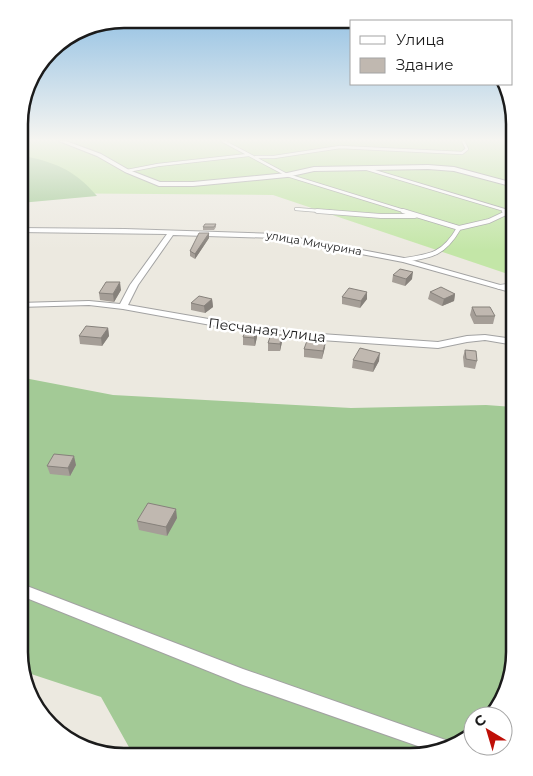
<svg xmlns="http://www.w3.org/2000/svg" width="533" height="776" viewBox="0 0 533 776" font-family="Montserrat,sans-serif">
<rect width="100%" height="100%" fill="#ece9e0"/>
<path fill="#c3e6a7" d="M25 141H514V276L273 195 20 193V155Z"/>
<path fill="#a3ca96" d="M20 155C54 162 74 169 97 196L20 203Z
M19 377 113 395 351 408 486 405 514 407V660L497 711 491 716H473V730L450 749 410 757 127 756 130 749 101 697 22 671 19 653Z"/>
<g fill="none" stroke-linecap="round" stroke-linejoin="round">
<defs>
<path id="lane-far1" d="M223 141 287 175 407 212
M256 157H274L340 147 462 153 467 149 463 141
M364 168 511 212
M127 171 158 165 248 155
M296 209 333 212"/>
<path id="lane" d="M317 211 381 216H415
M403 211 459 228C444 254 432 256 404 260
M507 211 514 213
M459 228 489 221 506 213 504 211
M499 287 514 285"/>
<path id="street" d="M59 141H66L101 154 129 170 160 182H193L287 173 314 167 428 165 454 167 514 183V187L454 171 428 169 314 171 287 177 193 186H159L125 172 97 156Z
M19 228 125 229 277 234 404 258 514 289V293L403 262 277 238 173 235 138 285 128 305 277 331 438 342 467 336 485 335 514 339V345L485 340 467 342 438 348 277 337 123 309 89 305 19 307V303L89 301 120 304 130 285 167 234 19 232Z
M19 583 243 669 457 744 450 749 435 752 243 685 19 595Z"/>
</defs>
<use href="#lane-far1" stroke="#a2a2a2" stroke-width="4"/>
<use href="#lane" stroke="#a2a2a2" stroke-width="5.5"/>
<use href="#street" stroke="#a2a2a2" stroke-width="2"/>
<use href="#lane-far1" stroke="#fff" stroke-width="2.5"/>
<use href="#lane" stroke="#fff" stroke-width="4"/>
<use href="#street" fill="#fff" fill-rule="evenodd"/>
</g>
<path fill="#a59e97" d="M216 224V227L214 230H203V227Z
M209 233V238L195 259 190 256V251Z
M393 275 412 279 405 286 392 282Z
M121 290 114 302 100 300 99 293Z
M430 292 455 294 454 301 442 306 428 299Z
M342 297 367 299 360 308 342 304Z
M212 299 213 307 205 313 191 310V303Z
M472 307 495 316 493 324H474L470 315Z
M108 328 109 336 102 346 80 344 79 336Z
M257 329V337L255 346 243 345V337Z
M282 335V342L280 351H268V343Z
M325 347 322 359 304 357V349Z
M465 350 477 361 475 369 464 367 463 357Z
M353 360 379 361 373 372 352 368Z
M76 465 70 476 50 474 47 466Z
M177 518 167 536 139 530 137 521Z"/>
<path fill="#86817b" d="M209 233V238L195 259V254Z
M413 272 412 279 405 286 406 279Z
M120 282 121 290 114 302 113 294Z
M367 292V299L360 308 361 301Z
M455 294 454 301 442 306 444 299Z
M212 299 213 307 205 313 204 306Z
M108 328 109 336 102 346 101 338Z
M257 329V337L255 346 254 338Z
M282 335V342L280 351V344Z
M326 340 325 347 322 359 323 351Z
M380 353 379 361 373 372 374 364Z
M74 456 76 465 70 476 68 468Z
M176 509 177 518 167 536 166 527Z"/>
<path fill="#c0b8b0" stroke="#86817b" d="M205 224H216L214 227H203Z
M199 233H209L195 254 190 251Z
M400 269 413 272 406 279 393 275Z
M106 282H120L113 294 99 293Z
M441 287 455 294 444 299 430 292Z
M349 288 367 292 361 301 342 297Z
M199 296 212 299 204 306 191 303Z
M472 307H490L495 316H476Z
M86 326 108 328 101 338 79 336Z
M246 328 257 329 254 338 243 337Z
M271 334 282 335 280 344 268 343Z
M308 338 326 340 323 351 304 349Z
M360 348 380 353 374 364 353 360Z
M465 350 476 351 477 361 466 359Z
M54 454 74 456 68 468 47 466Z
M148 503 176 509 166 527 137 521Z"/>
<linearGradient id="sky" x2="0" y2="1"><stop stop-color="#8cbde2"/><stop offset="0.56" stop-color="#f6f5f1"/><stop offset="1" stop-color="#f6f5f1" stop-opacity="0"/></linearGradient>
<rect width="533" height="250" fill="url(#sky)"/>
<g text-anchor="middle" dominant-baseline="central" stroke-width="5" stroke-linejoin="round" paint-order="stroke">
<g font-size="11" fill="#1b1b1b" stroke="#fff">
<text transform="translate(314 243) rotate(10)">улица Мичурина</text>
</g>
<g font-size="14" fill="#1b1b1b" stroke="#fff">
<text transform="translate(267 330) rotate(7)">Песчаная улица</text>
</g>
</g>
<path d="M0 0H533V776H0ZM124 28H410A96 96 0 0 1 506 124V652A96 96 0 0 1 410 748H124A96 96 0 0 1 28 652V124A96 96 0 0 1 124 28Z" fill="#fff" fill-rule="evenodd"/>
<path fill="none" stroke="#1b1b1b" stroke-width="2.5" d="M124 28H410A96 96 0 0 1 506 124V652A96 96 0 0 1 410 748H124A96 96 0 0 1 28 652V124A96 96 0 0 1 124 28Z"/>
<rect x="350" y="20" width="162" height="65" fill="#ffffff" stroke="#a4a4a4"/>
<rect x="360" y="36" width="25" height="8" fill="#ffffff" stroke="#a4a4a4"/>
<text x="396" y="45" font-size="15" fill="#1b1b1b">Улица</text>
<rect x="360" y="58" width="25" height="15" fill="#c0b8b0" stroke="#a4a4a4"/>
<text x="396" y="70" font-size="15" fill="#1b1b1b">Здание</text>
<g transform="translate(488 731) rotate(322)"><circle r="24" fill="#ffffff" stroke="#a4a4a4"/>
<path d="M0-4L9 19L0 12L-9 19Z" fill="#bf0f07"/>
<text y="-8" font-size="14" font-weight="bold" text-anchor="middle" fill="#1b1b1b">С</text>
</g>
</svg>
